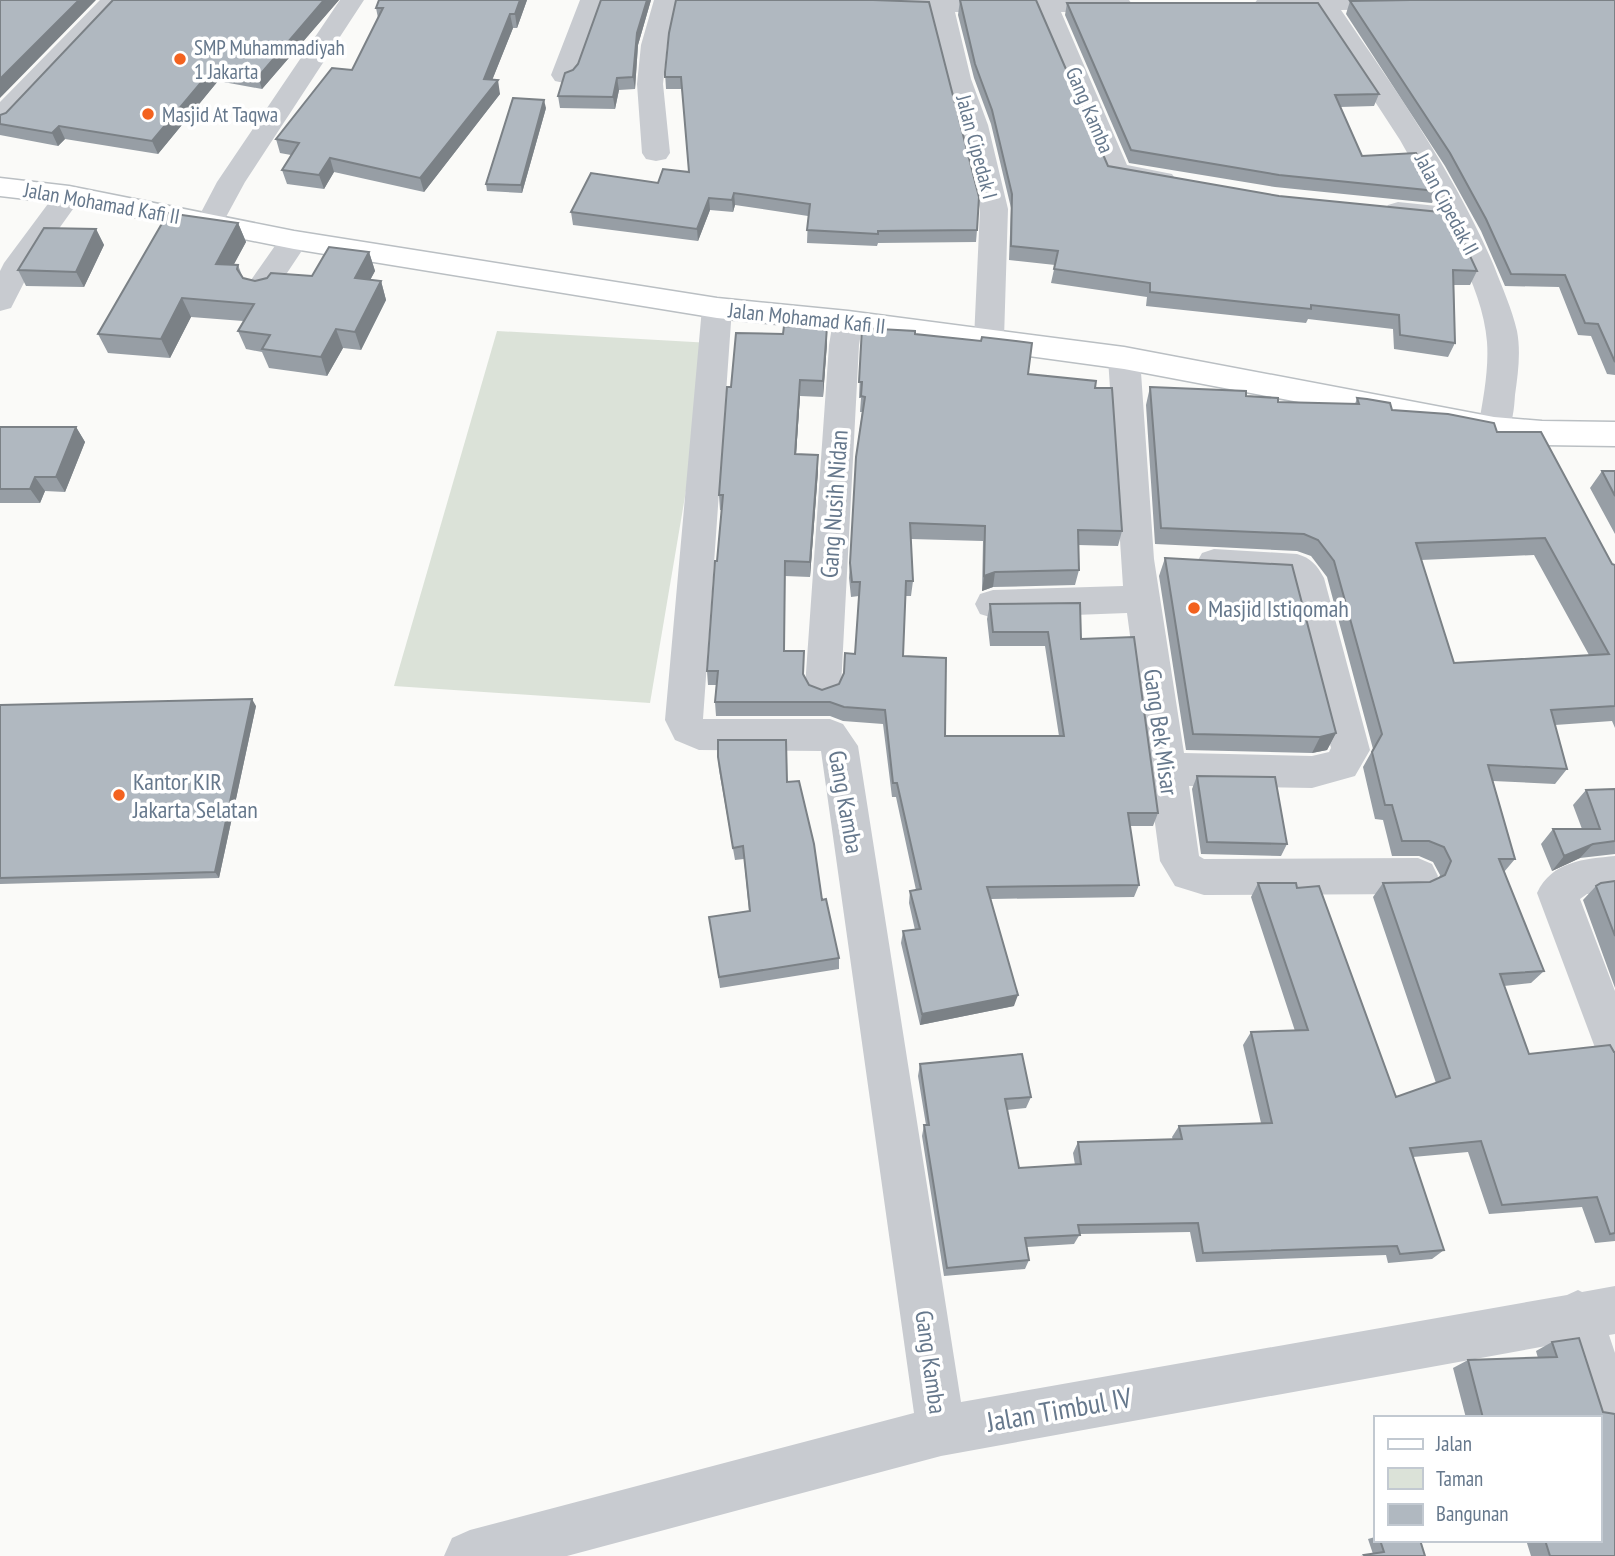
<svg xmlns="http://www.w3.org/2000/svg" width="1615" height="1556" viewBox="0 0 1615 1556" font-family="'PT Sans Narrow',sans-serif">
<rect width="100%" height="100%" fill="#fafaf8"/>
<path fill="#dbe2d8" d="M497 331 711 343 650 703 394 686Z"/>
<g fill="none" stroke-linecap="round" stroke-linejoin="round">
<defs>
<path id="major" d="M0 178 69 186 294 231 717 298 848 311 1124 347 1494 417 1542 421 1615 422V446L1542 445 1494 439 1124 369 848 331 717 318 294 249 69 204 0 196Z"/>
</defs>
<use href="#major" stroke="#babfc3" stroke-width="3"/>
<path fill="#c8cbd0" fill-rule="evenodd" d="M100 0H126L10 124 0 126V102Z
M340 0H364L245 182 220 228 210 231 200 228 196 222 217 182Z
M580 0H604L577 75 573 81 564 83 555 81 551 75Z
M654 0H678L667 45 663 84 670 153 666 159 656 161 646 159 642 153 637 84 641 45Z
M773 0H1129L1132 4 1128 9 1119 12H1061L1127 165 1172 174 1176 180 1172 186 1162 189 1106 178 1036 12H955L971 79 988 125 1008 209 1004 339 1000 346 989 349 978 346 974 339 980 209 960 125 945 79 930 11 785 7 776 5Z
M1257 0H1519L1516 5 1507 7 1341 10C1397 92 1455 174 1494 266 1502 287 1512 309 1517 331 1521 352 1518 374 1515 395 1514 409 1513 424 1505 436L1494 439 1483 436 1478 428C1483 400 1489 370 1487 342 1484 302 1463 261 1446 225L1388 217 1384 211 1388 205 1398 202 1437 206 1400 140 1316 11 1258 9 1254 4Z
M69 186 79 189 83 195 33 265 11 308 0 311V271L4 263 59 189Z
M294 231 304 233 309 240 273 294 262 297 251 294 247 287 251 280 284 233Z
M717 298 728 301 732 308 703 719H830L843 724 858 746 961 1402 1567 1295 1578 1290 1582 1292 1615 1286V1334L1609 1335 1615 1353V1451L1599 1444V1418H1587L1563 1343 941 1456 567 1556H444L452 1538 470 1530 914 1413 821 751 699 750 675 740 665 720 702 308 706 301Z
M848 311 859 314 863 321 859 345 841 687 836 697 823 702 810 697 805 687 829 345 833 321 837 314Z
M1124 347 1135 351 1140 358 1154 559 1184 753 1312 756 1329 752 1331 748 1290 582 1287 580 1214 575 1202 571 1197 562 1202 553 1214 549 1297 554C1311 558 1317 565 1324 578L1370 750 1355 776 1312 788 1189 786 1199 856 1204 859 1418 858 1432 864 1438 876 1432 888 1418 894 1204 895 1175 886 1160 861 1127 613 993 618 980 614 975 604 980 594 993 590 1123 586 1108 358 1113 351Z
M1615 856V892L1587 894 1580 899 1615 991V1067L1600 1061 1537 893C1552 861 1584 859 1615 856Z"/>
<use href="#major" fill="#fff" fill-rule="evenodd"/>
</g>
<path fill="#979ea5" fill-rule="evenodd" d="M113 0H339L262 89 218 81 158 154 65 139 58 146 0 135V115L6 113Z
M379 0H527L517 28H513L492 80 500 94 424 192 334 172 324 189 287 184 282 170 291 155 280 153 276 139 352 70 378 18 376 8Z
M601 0H651L638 45 635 89 619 90 615 109 560 108 558 96 578 64Z
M676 0 977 230 976 242 878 243 877 246 807 243 808 216 735 205 733 212 710 210 698 241 573 225 571 212 689 172 682 89H666L665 72Z
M960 0 1108 166 1477 271 1470 285H1454L1455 343 1448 357 1394 349 1393 329 1308 319 1306 323 1146 306 1147 297 1051 283 1055 265 1009 260 1011 208 991 124 974 78 958 15Z
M1615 0V375L1607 374 1591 336 1578 335 1559 287 1505 286 1481 231 1445 166 1346 14 1350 1Z
M1067 3 1379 94 1374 106 1340 107 1362 156 1437 191 1432 203 1275 187 1129 163 1065 15Z
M546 108 522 193 487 191 486 184Z
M238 223 246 242 233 265H238L243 278 255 281 312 276 369 252 375 271 370 280 381 281 386 300 361 350 343 348 327 376 269 368 262 352 246 349 238 331 243 321 191 317 170 358 108 353 98 334Z
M96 229 104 245 84 287 26 286 18 270Z
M862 328 915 334 1028 374 1095 388 1122 531 1118 546 1078 545 1079 570 1075 585 993 587 982 591 983 541 911 539 913 581 911 596H905L903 656 945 736H1059L1045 646H990L987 619 990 604 1081 639 1158 813 1153 826H1130L1139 885 1134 897 991 899 1014 1006 920 1025 901 943 903 931 915 930 909 903 910 891 916 890 896 797H892L883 724 843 721 830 716H716L715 702 716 685H708L707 671 722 510H720L719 495 731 387 827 343 823 397 800 396 796 454 818 455V471L810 577 785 576V651L803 675 809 685 822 690 839 684 855 654 859 596 851 597 849 578 856 457 862 412H860L861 398H859Z
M1150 387 1246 396 1278 402 1355 404 1357 398 1392 410 1497 432 1612 564 1615 565V728L1612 721 1555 725 1567 769 1555 784 1493 781 1515 859 1504 872 1544 971 1531 983 1504 986 1529 1054 1615 1052V1241L1595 1243 1582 1207 1489 1214 1468 1152 1413 1157 1444 1250 1432 1259 1388 1263 1386 1255 1196 1262 1190 1232 1080 1234 1074 1244 1027 1247 1029 1260 1025 1269 944 1276 922 1136 924 1125H926L918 1076 920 1064 1031 1097 1026 1108 1007 1110 1019 1168 1075 1165 1073 1153 1078 1142 1173 1140 1172 1137 1179 1126 1261 1123 1243 1045 1251 1032 1295 1031 1251 897 1258 883 1297 888 1396 1097 1436 1083 1373 897 1383 883 1430 882 1439 878 1440 875 1433 862 1419 856H1392L1383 820 1375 819 1363 767 1373 749 1327 577 1311 556 1297 551 1155 544 1146 405ZM1534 555 1589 655 1454 663 1421 560Z
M0 427H76L85 442 65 492 45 491 40 503H0Z
M1602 471H1615V534L1590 488Z
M1165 558 1336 733 1327 750 1312 753 1186 750 1159 576Z
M0 705 256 706 219 878 0 884Z
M718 757 787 782 839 958V969L720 988 711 929 749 911 744 859 735 860 719 770Z
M1197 776 1287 844 1281 856 1201 854 1192 789Z
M1615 789V854L1580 858 1552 871 1541 844 1553 829H1582L1573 805 1586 790Z
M1615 881V988L1583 900 1596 886Z
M1579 1338 1603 1412 1615 1414V1556H1531L1526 1540H1599V1418H1466L1453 1368 1468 1360 1538 1358 1536 1351 1552 1342Z
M1375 1537V1540H1420L1425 1556H1360L1373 1554 1368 1539Z"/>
<path fill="#7b8186" d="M79 0H96L0 98V79Z
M324 0H339L262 89 258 77Z
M520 0H527L517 28 515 14Z
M647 0H651L638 45 635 89 633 77 637 33Z
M510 14 513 28 487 93 484 79Z
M213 68 218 81 158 154 152 141Z
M617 78 619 90 615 109 613 97Z
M498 80 500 94 424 192 420 178Z
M544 100 546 108 522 193 521 185Z
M59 126 65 139 58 146 52 133Z
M330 158 334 172 324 189 319 175Z
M734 193 735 205 733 212 732 200Z
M709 198 710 210 698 241 697 229Z
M238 223 246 242 224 283 216 264Z
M96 229 104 245 84 287 76 272Z
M369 252 375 271 361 297 355 278Z
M381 281 386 300 361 350 355 332Z
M182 298 191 317 170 358 161 339Z
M827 327V343L823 397V381Z
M336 329 343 348 327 376 321 357Z
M800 380V396L795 470V454Z
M76 427 85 442 65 492 56 477Z
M818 455V471L810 577V562Z
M35 477 45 491 40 503 30 489Z
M995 572 993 587 982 591 984 576Z
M252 699 256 706 219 878 215 872Z
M1336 733 1327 750 1312 753 1320 737Z
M1593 844 1580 858 1552 871 1564 856Z
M1018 995 1014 1006 920 1025 922 1014Z"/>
<path fill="#b0b8c0" stroke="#7b8186" stroke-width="2" fill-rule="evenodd" d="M0 0H79L0 79Z
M113 0H324L258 77 213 68 152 141 59 126 52 133 0 124V115L6 113Z
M379 0H520L515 14H510L484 79 498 80 420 178 330 158 319 175 282 170 299 143 276 139 332 68 352 70 383 8H376Z
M601 0H647L637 33 633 77 617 78 613 97 558 96 565 73 573 70 578 64Z
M676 0H873L929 2 979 197 977 230 878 231V234L807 230 810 204 734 193 732 200 709 198 697 229 571 212 591 173 658 183 663 169 689 172 681 77H665V72L669 33Z
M960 0H1036L1108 166 1279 196 1450 213 1477 271 1453 270 1455 343 1400 335 1399 315 1311 305V309L1150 292V283L1054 269 1058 251 1011 246 1012 194 992 110 975 64Z
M1411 0H1615V362L1598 324 1585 323 1565 275 1511 274 1486 219 1450 153 1350 1Z
M1067 3H1318L1379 94 1335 95 1362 156 1416 153 1437 191 1279 175 1131 150Z
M513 98 544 100 521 185 486 184Z
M168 213 238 223 216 264 238 265 237 269 243 278 255 281 267 278 271 273 312 276 329 247 369 252 355 278 381 281 355 332 336 329 321 357 262 349 270 335 238 331 254 304 182 298 161 339 98 334Z
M44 228 96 229 76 272 18 270Z
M784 326 827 327 823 381 800 380 795 454 818 455 810 562 785 561 784 651H804L803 674 809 685 822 690 839 684 844 673 845 653 855 654 860 582H852L850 563 856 457 865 397 861 396 862 382H859L862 328 915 331V334L981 341 982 337 1032 343 1028 374 1096 381 1095 388H1112L1122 531 1078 530 1079 570 995 572 984 576 985 526 910 523 913 581H906L903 656 946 658 945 736H1064L1048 632H993L990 604 1080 603 1081 639 1134 637 1158 813H1128L1139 885 987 887 1018 995 922 1014 903 931 920 929 910 891 921 889 897 783H893L885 710 844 707 830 702H715L718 671H707L715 561H717L723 495H719L727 387H731L736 333 783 334Z
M1150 387 1246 391V396L1278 398V402L1359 404 1357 398 1367 399 1390 403 1392 410 1448 414 1494 423 1497 432H1541L1612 564 1615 565V706L1551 710 1567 769 1488 765 1515 859H1499L1544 971 1500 974 1529 1054 1610 1045 1614 1052H1615V1233L1610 1234 1597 1197 1502 1205 1481 1141 1410 1148 1444 1250 1400 1254 1397 1246 1203 1253 1198 1223 1078 1225 1080 1235 1025 1238 1029 1260 947 1268 924 1125H929L920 1064 1022 1054 1031 1097 1005 1099 1019 1168 1081 1164 1078 1142 1182 1139 1179 1126 1272 1123 1251 1032 1308 1030 1258 883H1296L1297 888 1319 886 1396 1097 1450 1078 1383 883 1430 882 1445 875 1451 861 1444 847 1429 841H1402L1392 805H1385L1372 752 1382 734 1334 561 1318 540 1304 534 1161 528ZM1545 538 1609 654 1454 663 1416 543Z
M0 427H76L56 477H35L30 489H0Z
M1602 471H1615V496Z
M1165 558 1292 565 1336 733 1320 737 1193 734Z
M252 699 215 872 0 878V705Z
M718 740H786L787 782 799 781 814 844 822 900 826 899 839 958 719 977 709 917 750 911 743 846 733 848 718 757Z
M1197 776 1275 777 1287 844 1207 842Z
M1615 789V841L1593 844 1564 856 1553 829H1600L1586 790Z
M1615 881V936L1596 886 1601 883Z
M1579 1338 1603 1412 1615 1414V1556H1550L1545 1540H1599V1418H1483L1468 1360 1557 1357 1552 1342Z
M1380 1540H1420L1425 1556H1365L1364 1555 1384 1552Z"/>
<g fill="#f3621f" stroke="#fff" stroke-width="2.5">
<circle cx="180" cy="59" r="7"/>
<circle cx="148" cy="114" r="7"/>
<circle cx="1194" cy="608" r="7"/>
<circle cx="119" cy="795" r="7"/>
</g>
<g text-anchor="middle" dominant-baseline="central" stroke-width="7" stroke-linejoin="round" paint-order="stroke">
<g font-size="21" fill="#66788c" stroke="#fff" text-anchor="start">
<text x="194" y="47">SMP Muhammadiyah<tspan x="194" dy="24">1 Jakarta</tspan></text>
<text x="162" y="114">Masjid At Taqwa</text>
</g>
<g font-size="21" fill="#66788c" stroke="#fff">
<text transform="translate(1090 110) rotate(67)">Gang Kamba</text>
<text transform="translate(977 147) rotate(75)">Jalan Cipedak I</text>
<text transform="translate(102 203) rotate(10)">Jalan Mohamad Kafi II</text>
<text transform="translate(1447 204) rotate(62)">Jalan Cipedak II</text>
<text transform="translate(807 318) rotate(6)">Jalan Mohamad Kafi II</text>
</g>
<g font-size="24" fill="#66788c" stroke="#fff">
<text transform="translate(834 504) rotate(-86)">Gang Nusih Nidan</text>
<text transform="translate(1161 732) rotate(82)">Gang Bek Misar</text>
<text transform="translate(846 802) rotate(80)">Gang Kamba</text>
<text transform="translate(931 1362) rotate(82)">Gang Kamba</text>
</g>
<g font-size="24" fill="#66788c" stroke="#fff" text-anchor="start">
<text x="1208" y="608">Masjid Istiqomah</text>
<text x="133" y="781">Kantor KIR<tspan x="133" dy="28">Jakarta Selatan</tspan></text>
</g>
<g font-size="28" fill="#66788c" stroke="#fff">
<text transform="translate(1059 1409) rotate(-10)">Jalan Timbul IV</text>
</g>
</g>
<rect x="1374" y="1416" width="228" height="126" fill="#ffffff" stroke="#c2c9d1" stroke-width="2"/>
<rect x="1388" y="1439" width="35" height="10" fill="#ffffff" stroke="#c2c9d1" stroke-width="2"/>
<text x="1436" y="1451" font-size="21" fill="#66788c">Jalan</text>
<rect x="1388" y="1468" width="35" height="21" fill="#dbe2d8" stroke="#c2c9d1" stroke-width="2"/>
<text x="1436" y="1486" font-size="21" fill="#66788c">Taman</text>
<rect x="1388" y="1504" width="35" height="21" fill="#b0b8c0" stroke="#c2c9d1" stroke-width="2"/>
<text x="1436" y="1521" font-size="21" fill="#66788c">Bangunan</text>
</svg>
